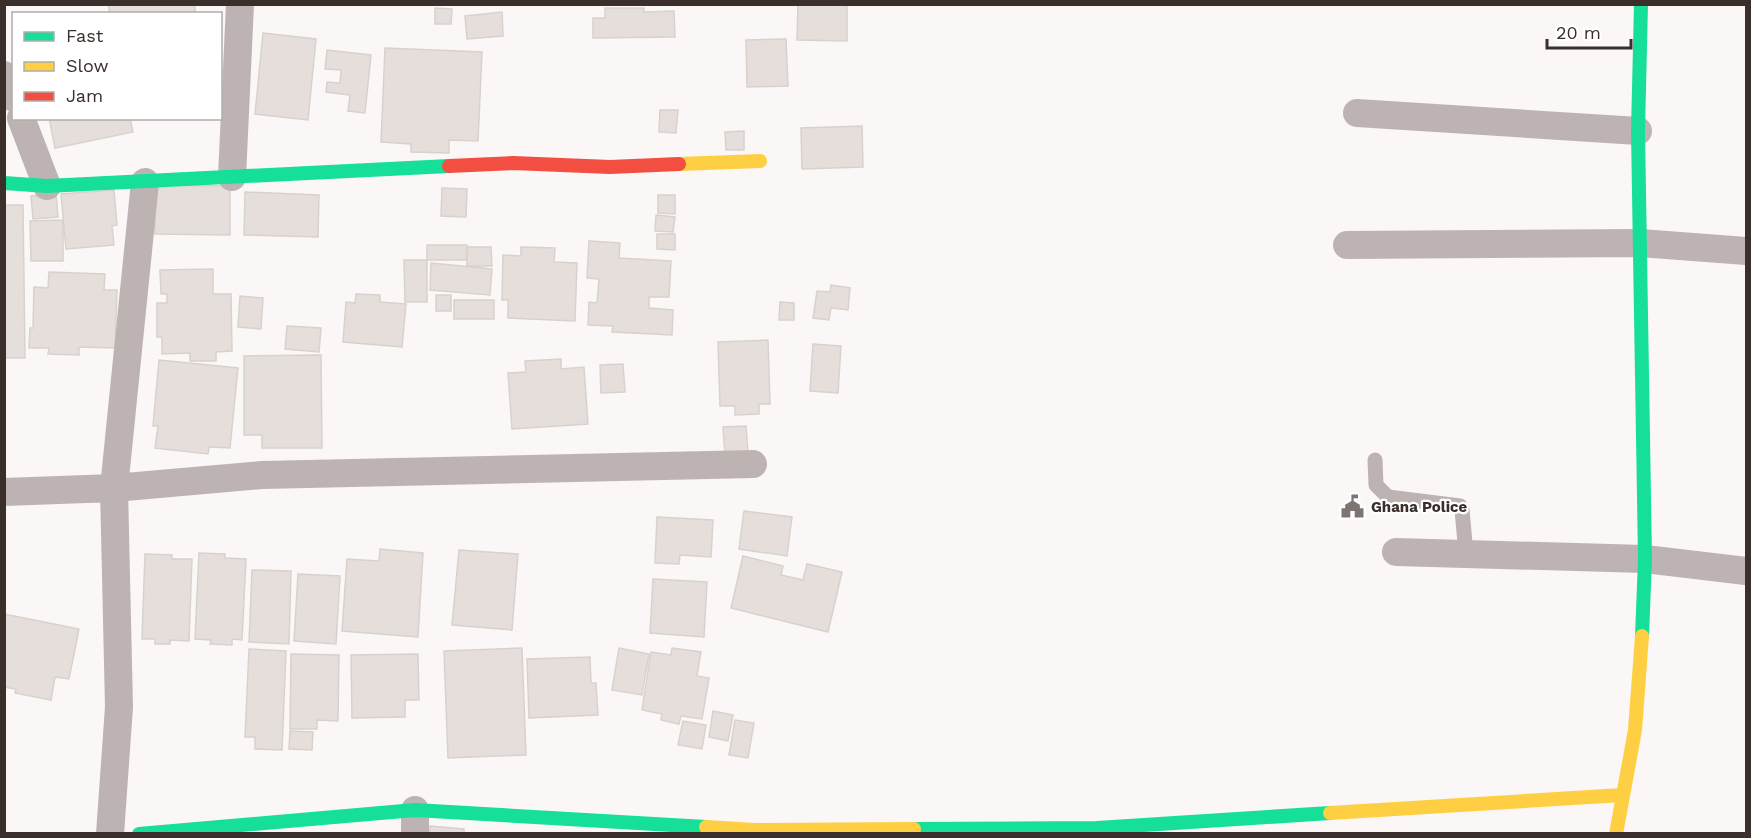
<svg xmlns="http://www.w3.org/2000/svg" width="1751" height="838" viewBox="0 0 1751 838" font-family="'Work Sans',sans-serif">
<rect width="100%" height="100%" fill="#faf7f6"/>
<path fill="#e5deda" stroke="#d8d2ce" stroke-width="1.5" d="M108 4H194L196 14H110Z
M798 4H847V41L797 40Z
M435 8 452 9 451 24H435Z
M605 8H644V12L674 11 675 37 593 38V18H605Z
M502 12 503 36 467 39 465 16Z
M263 33 316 39 308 120 255 114Z
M786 39 788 86 747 87 746 40Z
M385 48 482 52 478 141 449 140V153L411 152V144L381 142Z
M327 50 371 55 365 113 348 111 350 95 326 92 327 82 340 83 341 70 325 69Z
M660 110H678L676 133 659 132Z
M49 118H130L133 132 55 148Z
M862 126 863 167 802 169 801 128Z
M744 131V150H726L725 132Z
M155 185 230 186V235L155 234Z
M442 188 467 189 466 217 441 216Z
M114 190 117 225 112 226 114 245 66 249 61 194Z
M245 192 319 195 318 237 244 235Z
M56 194 58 217 33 219 31 196Z
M658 195H675V214L658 213Z
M4 205H23L25 358H4Z
M656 215 675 217 673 232 655 231Z
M63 220V261H31L30 221Z
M657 234H675V250L657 249Z
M589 241 620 243 619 258 671 261 669 297H649V308L673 310 672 335 612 332 613 326 588 325 589 302 597 303 599 279 587 278Z
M427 245H467L466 260H427Z
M467 247H491L492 266H467Z
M521 247 555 248 554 262 577 263 575 321 508 318V300H502L503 255 521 256Z
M404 260H427V302H405Z
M431 263 492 269 490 295 430 290Z
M213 269V294H231L232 351 216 352V361H190V353L162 354V337H157V303H167V294H161L160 270Z
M49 272 105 274 104 290H117L115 348 79 347V355L48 354 49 348H29L30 328H33L34 287 48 288Z
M831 285 850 288 848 310 831 308 829 320 813 318 817 291 830 292Z
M356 294 380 295V302L406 304 402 347 343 342 346 302 355 303Z
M436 295H451V311H436Z
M240 296 263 298 261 329 238 327Z
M454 300H494V319H454Z
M780 302 794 303V320H779Z
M287 326 321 328 319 352 285 349Z
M768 340 770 404H759V414L735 415V406H720L718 342Z
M813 344 841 346 838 393 810 391Z
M321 355 322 448H262V435H244V356Z
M561 359V369L584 367 588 424 512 429 508 373 526 372 525 361Z
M159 360 238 368 230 448 209 447 208 454 155 448 158 426H153Z
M623 364 625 392 601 393 600 365Z
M746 426 748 453 725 454 723 427Z
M744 511 792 517 787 556 739 549Z
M657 517 713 520 711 557 680 555 679 564 655 563Z
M380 549 423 553 418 637 342 631 347 559 379 561Z
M459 550 518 554 512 630 452 625Z
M199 553 225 554V558L246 559 242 640 232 639V645L210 644 211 640 195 639Z
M145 554 172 555V559H192L189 641 170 640V644H155V639H142Z
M743 556 783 566 781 575 803 580 807 564 842 572 828 632 731 608Z
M252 570 291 571 289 644 249 642Z
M298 574 340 576 336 644 294 641Z
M653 579 707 582 704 637 650 633Z
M4 614 79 629 69 679 55 677 51 700 15 693 16 689 4 687Z
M522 648 526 755 448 758 444 651Z
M619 648 649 654 642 695 612 690Z
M672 648 701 652 697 676 709 678 702 719 681 716 679 724 661 720 662 714 642 710 651 652 671 655Z
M249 649 286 651 282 750 255 749V737H245Z
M291 654 339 655 338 721 317 720V729H290Z
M418 654 419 700H405V717L352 718 351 655Z
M590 657 591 683H596L598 715 529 718 527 659Z
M713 711 733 715 728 741 709 737Z
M735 720 754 723 748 758 729 755Z
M683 721 706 725 702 749 678 745Z
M290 731 313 732 312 750 289 749Z
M430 826 464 829V834H429Z"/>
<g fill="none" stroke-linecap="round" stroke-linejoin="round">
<path stroke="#beb3b3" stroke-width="15" d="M1375 460 1376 485 1388 497 1460 506 1462 510 1466 554"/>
<path stroke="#beb3b3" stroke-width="28" d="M4 75 14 98
M1357 113 1638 131
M21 118 47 186
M232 177 240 4
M1347 245 1640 243 1746 251
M4 492 114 488 262 475 753 464
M1396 552 1645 559 1746 571
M110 834 119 707 114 488 145 182
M415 834V810"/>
<path stroke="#16e098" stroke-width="14" d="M1641 4 1638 131 1645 559 1642 636
M4 183 47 186 449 166
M914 829 1097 828 1330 813
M139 834 415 810 706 827"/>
<path stroke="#ffcf43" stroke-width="14" d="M679 164 760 161
M1330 813 1622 795
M706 827 755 830 914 829
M1616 834 1635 730 1642 636"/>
<path stroke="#f24e42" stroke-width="14" d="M449 166 513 163 610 167 679 164"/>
</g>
<defs>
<symbol id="civic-bare" viewBox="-9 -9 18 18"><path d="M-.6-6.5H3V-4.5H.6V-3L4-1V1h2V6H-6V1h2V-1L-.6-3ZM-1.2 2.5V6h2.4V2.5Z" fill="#7d7572" stroke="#fff" stroke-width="2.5" paint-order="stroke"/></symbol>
</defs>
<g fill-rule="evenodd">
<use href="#civic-bare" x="1336" y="490" width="33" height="33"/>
</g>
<g text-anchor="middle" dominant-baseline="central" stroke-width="4.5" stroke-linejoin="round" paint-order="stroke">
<g font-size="15" font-weight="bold" fill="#3a2f2b" stroke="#fff" text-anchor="start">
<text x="1371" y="507">Ghana Police</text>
</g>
</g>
<rect width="1751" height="838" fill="none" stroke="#3a2f2b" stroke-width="12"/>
<rect x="12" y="12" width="210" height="108" fill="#ffffff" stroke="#b0acaa" stroke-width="1.5"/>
<rect x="24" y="32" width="30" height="9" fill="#16e098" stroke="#b0acaa" stroke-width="1.5"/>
<text x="66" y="42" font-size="18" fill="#3a2f2b">Fast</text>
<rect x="24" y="62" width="30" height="9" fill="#ffcf43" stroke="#b0acaa" stroke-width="1.5"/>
<text x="66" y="72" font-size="18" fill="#3a2f2b">Slow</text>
<rect x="24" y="92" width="30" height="9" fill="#f24e42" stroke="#b0acaa" stroke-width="1.5"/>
<text x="66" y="102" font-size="18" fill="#3a2f2b">Jam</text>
<path d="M1547 39v9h84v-9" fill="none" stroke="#3a2f2b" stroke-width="3"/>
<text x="1556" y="39" font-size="18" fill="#3a2f2b" stroke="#ffffff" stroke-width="4.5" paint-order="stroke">20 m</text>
</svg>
